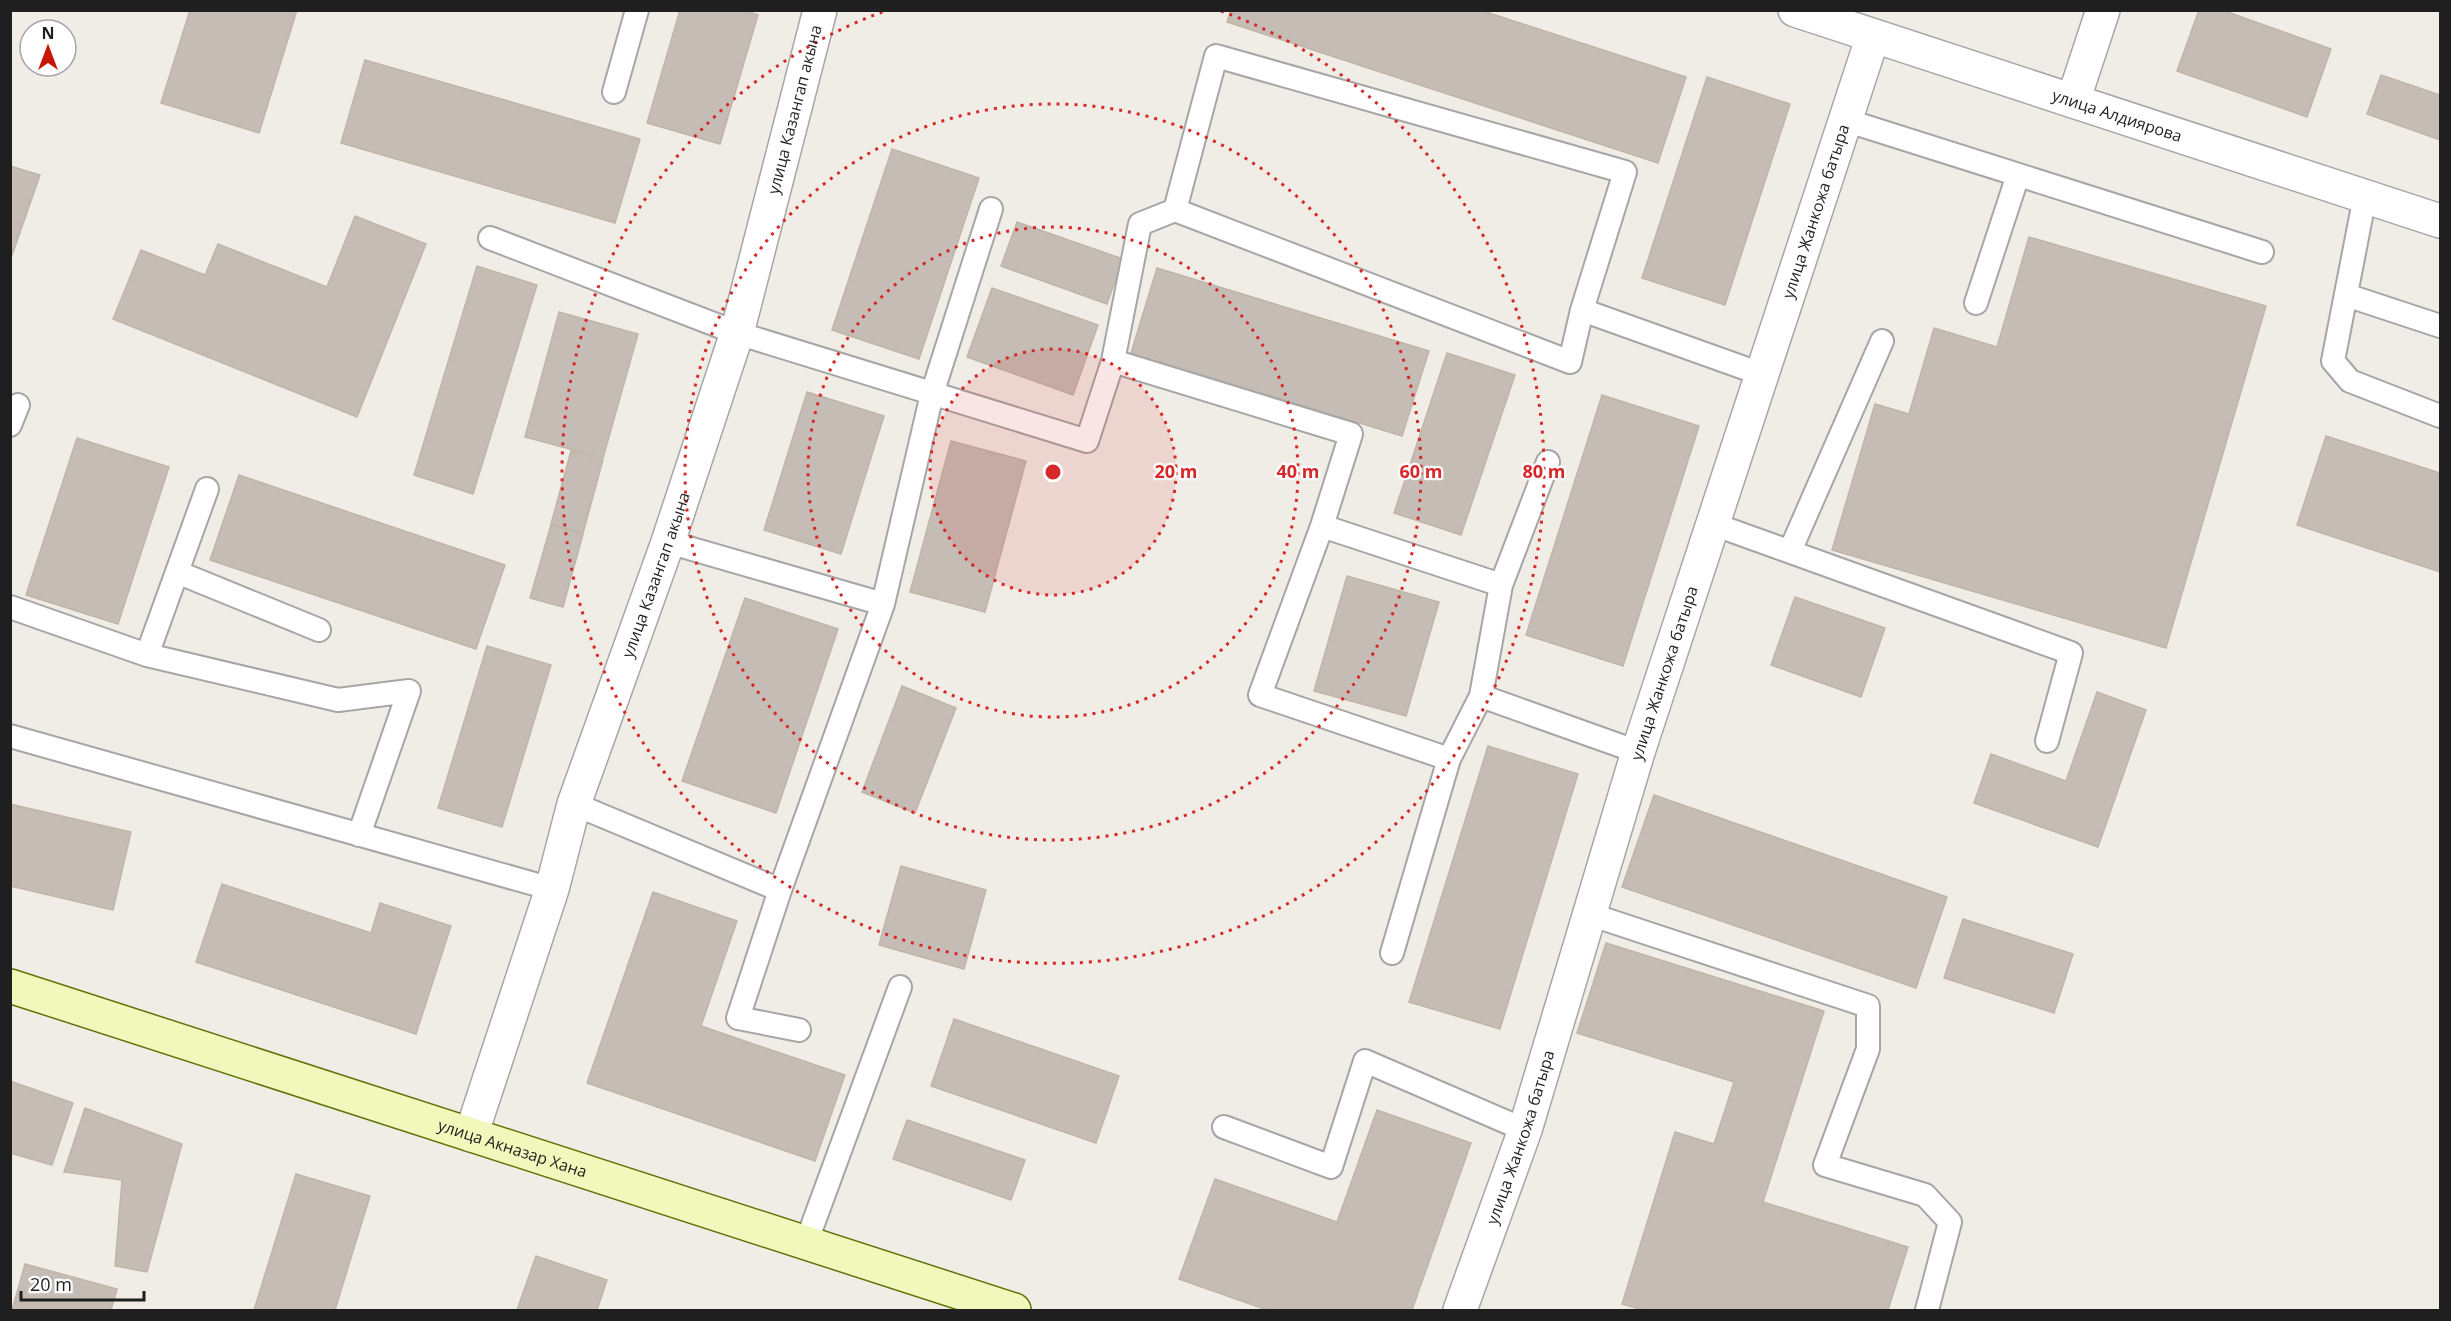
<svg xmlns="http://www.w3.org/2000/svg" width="2451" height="1321" viewBox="0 0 2451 1321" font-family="'Open Sans',sans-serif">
<rect width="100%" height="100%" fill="#f0ede6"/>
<path fill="#c4bcb5" stroke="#c1b5a8" stroke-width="1.5" d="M190 10H297L259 133 161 103Z
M680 10H744L758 15 720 144 647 123Z
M1231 10H1480L1686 77 1658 163 1227 22Z
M2199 10H2222L2331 49 2307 117 2177 71Z
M365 60 640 139 615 223 341 143Z
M2381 75 2440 95V140L2367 114Z
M1707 77 1790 104 1725 305 1642 278Z
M892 149 979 178 919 359 832 330Z
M10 166 40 175 10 261Z
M355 216 426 244 357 417 113 319 141 250 205 275 218 244 327 287Z
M1017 222 1123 259 1107 304 1001 266Z
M2029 237 2266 306 2166 648 1832 550 1875 404 1909 414 1934 328 1997 347Z
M477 266 537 285 473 494 414 475Z
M1157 268 1429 351 1402 436 1131 353Z
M992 288 1098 325 1073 395 967 357Z
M559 312 638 334 603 458 525 437Z
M1447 353 1515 375 1461 535 1394 513Z
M807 392 884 416 841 554 764 530Z
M1602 395 1699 426 1623 666 1526 635Z
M2326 436 2440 473V572L2297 525Z
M77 438 169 467 118 624 26 595Z
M951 441 1026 461 985 612 910 592Z
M571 451 603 460 583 533 551 524Z
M239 475 505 565 476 649 210 560Z
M551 525 583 534 563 607 530 598Z
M1347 576 1439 602 1406 716 1314 691Z
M1795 597 1885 628 1861 697 1771 665Z
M745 598 838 629 776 813 682 781Z
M487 646 551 665 502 827 438 808Z
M902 686 956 708 915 813 862 792Z
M2097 692 2146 710 2098 847 1974 803 1991 754 2066 781Z
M1488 746 1578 774 1500 1029 1409 1002Z
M1654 795 1947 897 1916 988 1622 887Z
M10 804 131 832 113 910 10 886Z
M901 866 986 890 964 969 879 945Z
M222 884 371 933 380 903 451 926 416 1034 196 962Z
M653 892 737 921 701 1026 845 1075 815 1161 587 1083Z
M1963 919 2073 954 2054 1013 1944 978Z
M1606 943 1824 1011 1763 1202 1908 1247 1888 1310H1643L1622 1304 1675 1132 1714 1144 1734 1082 1577 1033Z
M954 1019 1119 1076 1096 1143 931 1086Z
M10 1081 73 1103 52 1165 10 1153Z
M85 1108 182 1144 147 1272 115 1266 122 1180 64 1172Z
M1377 1110 1471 1143 1412 1310H1267L1179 1279 1215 1179 1337 1222Z
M907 1120 1025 1160 1011 1200 893 1159Z
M296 1174 370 1196 335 1310H254Z
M536 1256 607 1280 597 1310H517Z
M25 1264 117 1289 111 1310H12Z"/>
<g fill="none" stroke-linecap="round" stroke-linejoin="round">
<defs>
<path id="lane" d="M614 92 637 10
M1845 120 2262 252
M2365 196 2333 361 2350 381 2440 416
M1175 210 1570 362 1582 310
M490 238 737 333 1087 441 1113 361 1351 434 1322 526 1501 585 1481 696 1638 752
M2346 295 2440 326
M1976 303 2018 175
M1113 361 1140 224 1175 210 1216 56 1625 172 1582 310 1761 374
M10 425 18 405
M207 489 147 655 338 700 409 691 359 835
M1713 524 2071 653 2047 741
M1322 526 1260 695 1449 759
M668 542 883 604 780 890
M1790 551 1882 341
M177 572 319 630
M1501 585 1548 462
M883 604 932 394 991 209
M10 607 147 655
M10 736 552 889
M574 804 780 890 738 1018 799 1030
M1589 914 1868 1006V1049L1825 1165 1925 1195 1950 1222 1927 1310
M1392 953 1449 759 1481 696
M1224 1127 1331 1167 1365 1061 1525 1130
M806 1243 900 987"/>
<g id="street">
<path id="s1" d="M1795 10 2440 221"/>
<path d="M2073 101 2103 10"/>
<path id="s2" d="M471 1135 552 889 574 804 668 542 737 333 820 10"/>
<path id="s3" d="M1460 1310 1525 1130 1638 752 1873 36"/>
</g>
<g id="secondary">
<path id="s4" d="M10 986 1014 1310"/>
</g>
</defs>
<use href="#lane" stroke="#a6a6a6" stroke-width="26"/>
<use href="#street" stroke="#a6a6a6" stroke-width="36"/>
<use href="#secondary" stroke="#5f7408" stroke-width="36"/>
<use href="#lane" stroke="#fff" stroke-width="22"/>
<use href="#street" stroke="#fff" stroke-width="33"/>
<use href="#secondary" stroke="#f0f8bb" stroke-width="33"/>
</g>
<circle cx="1053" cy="472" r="123" fill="#d62828" fill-opacity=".12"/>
<g fill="none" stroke="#d62828" stroke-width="3" stroke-dasharray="3 6">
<circle cx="1053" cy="472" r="123"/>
<circle cx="1053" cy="472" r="245"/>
<circle cx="1053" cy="472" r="368"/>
<path d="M1221 11A491 491 0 1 1 885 11"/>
</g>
<g text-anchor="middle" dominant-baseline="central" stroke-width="4.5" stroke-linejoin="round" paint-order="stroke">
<g font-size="16" fill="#1f1f1f" stroke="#fff">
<text stroke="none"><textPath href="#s2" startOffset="1076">улица Казангап акына</textPath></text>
<text stroke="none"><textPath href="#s1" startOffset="339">улица Алдиярова</textPath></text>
<text stroke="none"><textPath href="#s3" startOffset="1155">улица Жанкожа батыра</textPath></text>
<text stroke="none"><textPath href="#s2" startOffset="590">улица Казангап акына</textPath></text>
<text stroke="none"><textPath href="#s3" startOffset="669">улица Жанкожа батыра</textPath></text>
<text stroke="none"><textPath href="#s3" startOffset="183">улица Жанкожа батыра</textPath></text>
<text stroke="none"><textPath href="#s4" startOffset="528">улица Акназар Хана</textPath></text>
</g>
</g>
<circle cx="1053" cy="472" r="9" fill="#d62828" stroke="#fff" stroke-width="3"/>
<g font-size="18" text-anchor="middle" font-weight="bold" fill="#d62828" stroke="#fff" stroke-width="4.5" stroke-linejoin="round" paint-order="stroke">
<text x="1176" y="478">20 m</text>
<text x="1298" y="478">40 m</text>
<text x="1421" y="478">60 m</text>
<text x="1544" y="478">80 m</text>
</g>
<rect width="2451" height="1321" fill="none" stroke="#1f1f1f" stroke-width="24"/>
<g transform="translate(48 48)"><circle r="28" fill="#ffffff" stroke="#a5a5a5" stroke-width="1.5"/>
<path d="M0-4.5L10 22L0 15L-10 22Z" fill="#c81606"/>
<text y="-9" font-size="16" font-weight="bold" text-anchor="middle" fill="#1f1f1f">N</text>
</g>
<path d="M21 1291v9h123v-9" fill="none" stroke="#1f1f1f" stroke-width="3"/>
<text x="30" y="1291" font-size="18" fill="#1f1f1f" stroke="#ffffff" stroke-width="4.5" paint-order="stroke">20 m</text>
</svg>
